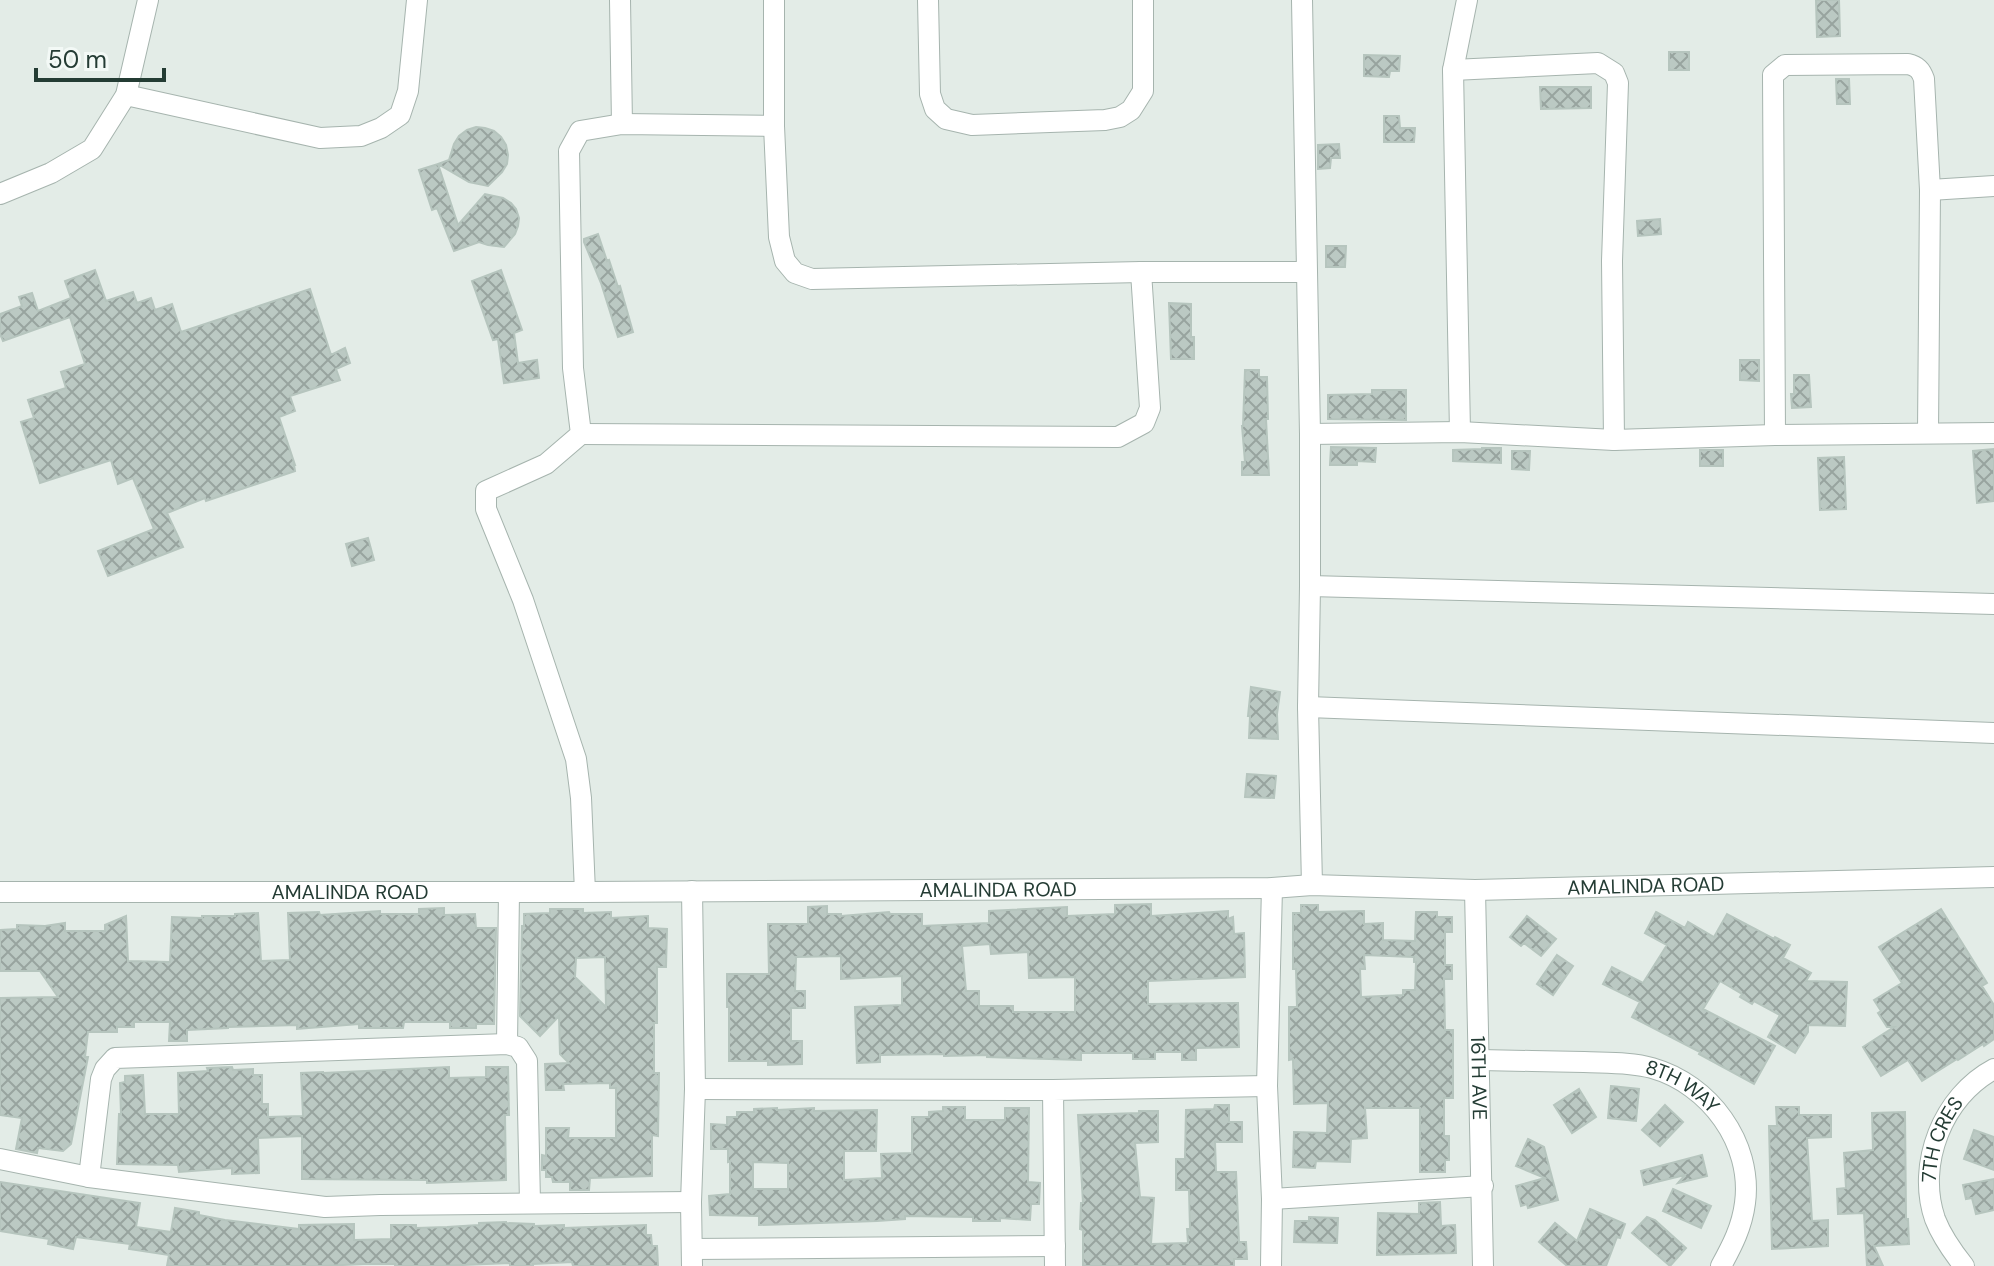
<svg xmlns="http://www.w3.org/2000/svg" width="1994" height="1266" viewBox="0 0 1994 1266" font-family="'DM Sans',sans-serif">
<defs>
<pattern id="building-cross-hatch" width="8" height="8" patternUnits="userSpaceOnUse" patternTransform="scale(2)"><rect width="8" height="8" fill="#bbc9c3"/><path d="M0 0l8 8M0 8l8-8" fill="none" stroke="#98a49f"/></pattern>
</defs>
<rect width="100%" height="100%" fill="#e3ece7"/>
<path fill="url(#building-cross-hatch)" stroke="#b6c5be" stroke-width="2" fill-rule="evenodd" d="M1816 0H1839L1840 36 1817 37Z
M1669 52H1689V70H1669Z
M1364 55 1400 56 1399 71H1390L1389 77 1364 76Z
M1836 79H1849L1850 104H1837Z
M1540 87H1591V108L1541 109Z
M1384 116H1399L1400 128H1415L1414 142H1384Z
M476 127 485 128 494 131 501 137 506 145 508 155 507 164 502 172 488 186 469 182 438 164 449 160 454 144 459 136 467 130Z
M1339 144 1340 158H1331L1330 168 1318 169V145Z
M438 164 458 225 485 194 503 198 511 203 516 209 519 218 518 226 515 234 504 247 488 245 479 242 454 251 437 208 432 210 419 170Z
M1660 219 1661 234 1638 236 1637 221Z
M598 234 607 261 609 260 618 287 620 286 633 332 618 337 601 283 584 242V239Z
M1326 246H1346L1345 267H1326Z
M95 270 106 301 133 292 137 303 151 298 155 310 172 304 181 332 310 289 331 355 345 348 350 363 336 369 340 380 290 396 295 411 279 417 295 465H294L295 471 206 501 205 498 167 513 183 547 108 576 98 551 154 529 133 478 118 484 111 460 40 483 21 422 34 418 28 400 66 388 61 372 85 364 70 317 3 341 0 334V314L22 306 19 297 32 293 38 311 71 298 65 281Z
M501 270 522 330 514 333 518 363 537 360 539 378 504 383 498 339 493 340 472 281Z
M1169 303 1191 304V337H1194V359H1171Z
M1740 360H1759V381L1740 380Z
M1245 370H1259V377H1267L1268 419H1266L1269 475H1242V462H1245L1242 426H1243Z
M1794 375H1809L1811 407 1792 408 1791 394H1794Z
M1372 390H1406V420L1328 419V395L1372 394Z
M1331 447 1376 448 1375 462 1357 461V465H1330Z
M1482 448H1501V463L1453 461V450L1482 449Z
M1994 449V501L1977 503 1973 451Z
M1700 450H1723V466H1700Z
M1512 451H1530L1529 470 1512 469Z
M1844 457 1846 509 1820 510 1818 458Z
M368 538 374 560 352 566 346 544Z
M1251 687 1280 692 1277 714 1278 739 1249 738 1250 716H1248Z
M1247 774 1276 776 1274 798 1245 797Z
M1151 904V916L1228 911V919L1233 917 1234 934 1244 933 1245 977 1148 981V1004L1238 1003 1239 1047 1196 1048V1060H1182V1052H1155V1059H1133V1053H1081V1060L987 1057V1055L944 1056V1054L880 1055V1062L857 1063 855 1007 902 1005V976L841 979V956L796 957 795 991H805V1008H791V1041H802V1064L768 1065V1061H729V1007H727V974H769L768 924H808V907L827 906V914H841V916L889 912 890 914H922V926L989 923V911L1067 907V916L1115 914V905ZM990 944 991 954 1028 952 1029 978 1075 977V1012H1013V1006H979V991H966L962 946Z
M1301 905H1318V912L1364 911V924L1383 923V940L1415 941 1416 912H1437V917H1452V932H1445V965H1452V979H1444L1445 1030H1453V1098H1444V1136H1449V1160H1445V1172H1420V1108H1365L1367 1138 1351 1139 1350 1162 1316 1161 1315 1168 1293 1167 1294 1132 1327 1133 1328 1103 1294 1104 1293 1059 1289 1060V1007H1297L1296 969H1293V913H1301ZM1364 955 1414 957V962H1416L1415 990H1403V995L1361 997 1360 969H1365Z
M444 908V915L475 914 476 928H496L494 1024H476V1028H450V1022H404L403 1028H359V1024L297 1029V1025L228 1027V1028L187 1030V1041H169L170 1022H134V1027H117V1032H88L85 1057H88L71 1144 63 1151 38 1148 37 1153 16 1149 22 1118 0 1115V998L58 997 40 971H0V930L17 929V925L45 926 65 923V931H105V925L126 916 128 961 170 962 172 917 202 918V916H235V914L258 913 261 961 290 960 288 913 319 912 320 915 380 911V914H419V909Z
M550 909H583V913L611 912V918L648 916V928L667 929 666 967H657V1023H654V1073H659L658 1136 652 1135V1176L590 1178 589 1190H570V1182H553L552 1177H546V1170H542V1155L546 1156V1128H569L568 1138H616V1088H610V1083L563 1084 564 1090H546L545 1064 569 1063 560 1054 559 1016 540 1036 520 1016 522 926H524V914L550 913ZM605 957 606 1007 575 977 576 958Z
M1941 909 1987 983 1982 986 1994 1005V1039L1984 1046 1983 1044 1958 1060 1957 1059 1922 1081 1908 1060 1881 1076 1863 1047 1894 1027H1887L1878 1013 1881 1011 1874 1000 1902 983 1879 947Z
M1656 912 1685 928 1688 922 1714 937 1727 914 1774 939 1775 937 1790 945 1783 958 1811 973 1806 981 1847 982 1845 1026 1808 1025V1032L1795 1053 1768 1037 1780 1015 1754 1001 1752 1004 1740 997 1742 994 1720 981 1703 1009 1775 1046 1754 1084 1699 1054 1700 1052 1632 1017 1640 1002 1603 984 1612 967 1643 983 1667 945 1645 933Z
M1527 916 1556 939 1541 956 1524 943 1521 946 1510 937Z
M1557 955 1573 966 1553 995 1537 984Z
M232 1067 233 1070 253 1069V1075H262V1104H268V1117L303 1116 301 1073 323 1072V1073L449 1067V1078L486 1077V1067H508L509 1115H505L506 1180 427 1183V1180L302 1179V1136L258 1138 259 1173 232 1174V1168L179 1172 178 1165 117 1164 119 1114H121L120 1083 125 1082V1076L143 1075 145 1114H179L178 1073 208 1071 207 1068Z
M1611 1086 1639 1089 1636 1121 1608 1118Z
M1579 1089 1596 1117 1572 1133 1554 1105Z
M1215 1105H1229V1122H1242V1142H1215L1216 1172H1236L1239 1242H1246L1247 1259H1234V1266H1083V1230L1080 1229 1081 1203H1083L1078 1115 1139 1113V1111H1158V1142L1135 1143 1140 1197 1154 1198 1151 1244 1188 1243 1187 1229H1190L1189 1190H1176V1159H1185L1186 1110 1214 1109Z
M1665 1105 1683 1122 1660 1146 1642 1130Z
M943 1107H965V1120H1005V1108H1029L1028 1182 1040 1183 1039 1204H1031L1030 1220 1000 1218V1221H973V1217L905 1216V1219L877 1221 759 1225V1216L710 1215 709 1196 730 1194V1161L728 1162V1149H711V1124L727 1125V1117H737V1112H754V1109L777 1108V1110L814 1108V1111L877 1110 876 1151H844V1180L882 1178 881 1154 912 1153V1117H929V1112L943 1111ZM753 1162 788 1163V1189H753Z
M1776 1107H1799V1115H1831V1137L1807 1138 1812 1221 1828 1220V1246L1772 1249 1769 1126H1777Z
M1905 1112 1906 1219H1908L1909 1244 1874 1246 1883 1266H1867L1864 1213 1838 1214 1837 1189 1846 1188 1844 1153 1873 1150 1872 1113Z
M1974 1130 1994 1137V1170L1964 1159Z
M1528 1139 1544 1147 1558 1200 1528 1208 1527 1204 1521 1206 1516 1186 1545 1178 1516 1166Z
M1702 1155 1707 1176 1678 1183 1685 1175 1644 1185 1641 1171Z
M1994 1179V1210L1976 1214 1972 1198 1966 1199 1963 1185Z
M0 1182 140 1203 136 1227 171 1232 175 1208 199 1212V1215L225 1220 299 1229V1225L354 1224V1240L391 1239V1225H416V1228L447 1227 479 1225V1223L506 1222V1223L534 1224V1226L564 1225V1228L646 1225V1235H651L652 1246H657L658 1266H573L572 1262 533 1264V1266H510V1263L439 1266H395V1264H364L322 1266H167L169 1255 129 1249 130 1244 76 1237 73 1249 48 1244 49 1239 0 1231Z
M1673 1189 1711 1206 1701 1228 1663 1211Z
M1440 1202 1441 1226 1455 1225 1456 1253 1377 1255 1378 1213 1419 1214V1203Z
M1590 1209 1625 1224 1620 1238 1617 1237 1606 1266H1567L1539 1242 1555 1223 1577 1241Z
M1309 1217 1338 1218 1337 1243 1294 1242 1295 1221H1309Z
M1647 1217 1655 1220 1686 1248 1670 1266 1632 1233Z"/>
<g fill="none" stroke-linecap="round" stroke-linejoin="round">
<defs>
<g id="minor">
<path d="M620 0 622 124"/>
<path d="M774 0V126L779 237 785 261 795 273 812 279 1141 272H1306"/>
<path d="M928 0 930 94 935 109 946 119 972 125 1105 120 1120 117 1131 110 1143 91V0"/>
<path d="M1302 0 1310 434V586L1308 707 1312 885"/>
<path d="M1453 70 1598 63 1614 73 1618 83 1612 261 1614 440"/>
<path d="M126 95 320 138 361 136 381 128 400 115 408 91 417 0"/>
<path d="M1930 190 1994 186"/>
<path d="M0 194 51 173 92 149 126 95 148 0"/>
<path d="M1460 432 1453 70 1467 0"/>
<path d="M581 434 1118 437 1144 423 1150 408 1141 272"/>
<path d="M1310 434 1460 432 1614 440 1775 435 1994 433"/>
<path d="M1775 435 1773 75 1785 65 1908 64C1917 66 1921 70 1924 79L1930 190 1928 433"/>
<path d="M1310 586 1994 604"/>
<path d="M1308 707 1994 733"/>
<path id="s1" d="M1475 890 1483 1266"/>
<path d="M692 891 695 1089 691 1202 692 1266"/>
<path id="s2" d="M0 892H585L1272 888 1312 885 1475 890 1994 877"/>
<path d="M585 892 581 798 576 759 523 600 486 509V491L546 464 581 434 573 368 569 151 580 131 622 124 774 126"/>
<path d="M507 1044 509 892"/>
<path id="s3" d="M1480 1060C1515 1061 1549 1061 1584 1062 1606 1063 1631 1062 1652 1068 1709 1084 1753 1143 1745 1203 1742 1227 1732 1246 1721 1266"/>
<path d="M695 1089 1053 1090"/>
<path d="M0 1159 89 1177 325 1207 380 1205 691 1202"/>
<path d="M89 1177 101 1079 105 1069 115 1058 507 1044 518 1047 527 1061 530 1203"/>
<path d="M1272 1199 1483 1186"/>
<path d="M692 1249 1055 1246"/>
<path d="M1055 1266 1053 1090 1267 1086"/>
<path d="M1271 1266 1272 1199 1267 1086 1272 888"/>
<path id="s4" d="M1964 1266C1952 1251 1942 1237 1935 1219 1916 1164 1943 1096 1994 1069"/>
</g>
</defs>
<use href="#minor" stroke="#a6b4ae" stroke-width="22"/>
<use href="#minor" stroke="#fff" stroke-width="20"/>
</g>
<g text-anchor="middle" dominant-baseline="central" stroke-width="6" stroke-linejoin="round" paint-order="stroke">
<g font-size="20" fill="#243c34" stroke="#f3f9f6">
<text stroke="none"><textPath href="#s2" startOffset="1646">AMALINDA ROAD</textPath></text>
<text stroke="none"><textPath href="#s2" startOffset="998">AMALINDA ROAD</textPath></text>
<text stroke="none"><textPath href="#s2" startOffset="350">AMALINDA ROAD</textPath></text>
<text stroke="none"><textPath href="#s1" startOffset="188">16TH AVE</textPath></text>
<text stroke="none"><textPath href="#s3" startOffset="208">8TH WAY</textPath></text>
<text stroke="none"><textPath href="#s4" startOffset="138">7TH CRES</textPath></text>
</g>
</g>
<path d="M36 68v12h128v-12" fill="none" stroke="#243c34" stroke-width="4"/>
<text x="48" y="68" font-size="24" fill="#243c34" stroke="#f3f9f6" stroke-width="6" paint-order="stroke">50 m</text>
</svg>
